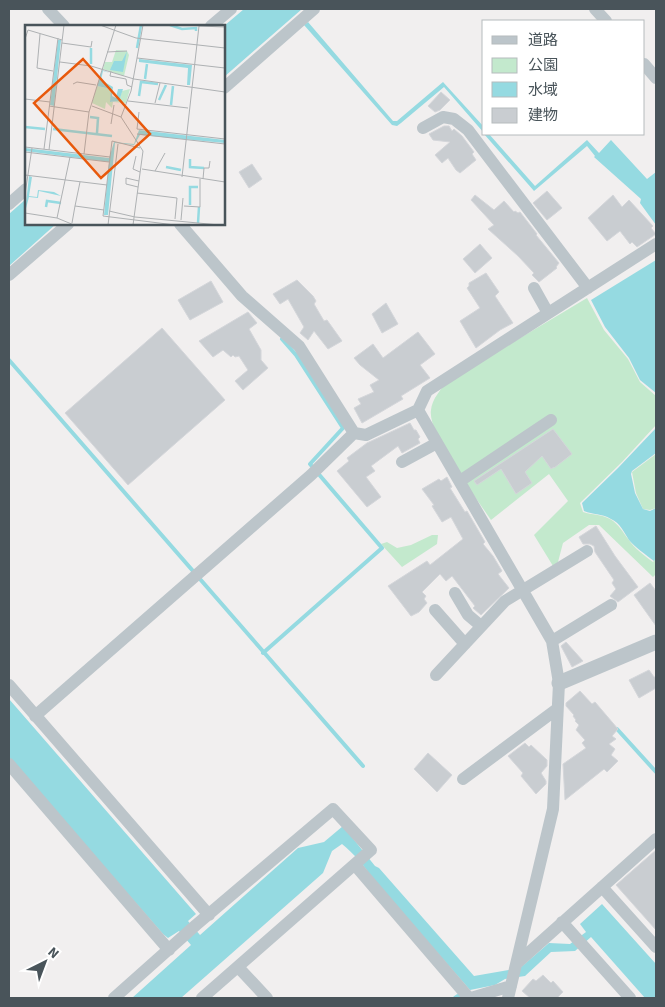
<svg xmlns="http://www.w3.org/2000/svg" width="665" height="1007" viewBox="0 0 665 1007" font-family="'Source Sans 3','Noto Sans JP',sans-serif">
<rect width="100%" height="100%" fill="#f1efef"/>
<path fill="#c3e9cd" d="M587 298 604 330 628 359 640 382 656 396V425L622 462 580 503 583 512C592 515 601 514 610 519 619 524 623 533 629 540 634 548 645 556 653 562L656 558V574L653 577 599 525H589L563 543 558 562 553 566 534 535 568 501 549 474 491 520C477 499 427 433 431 410 432 399 441 389 448 381Z
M656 454V508L650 510 643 509 636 493 632 472Z
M432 535H438L437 544 402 567 381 544 387 542 397 548 411 545Z"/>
<path fill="#95dae1" d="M244 9H302L224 77V26Z
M308 22 393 121H397L443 82 484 127V133L444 87 401 123 397 126 392 125 304 25Z
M484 134H489L535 186 587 140 599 153 611 140 647 179 656 172V225L640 203 641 199 594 157 595 156 587 146 534 191Z
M26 199V224H56L9 266V214Z
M656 260V393L640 380 629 358 605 327 591 300Z
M656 428V453L632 471 631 474 635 493 643 509 650 511 656 508V558L654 561C646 555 635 547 629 540 624 532 620 523 611 519 601 513 593 515 584 511L582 503 618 468Z
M9 699 196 914 188 921 200 935 298 848 324 842 343 826 375 866 379 868 474 976 520 968 549 943 570 944 586 932 580 924 602 904 656 964V998H645L591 937 575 951 551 952 525 976 505 979 495 985 470 990 372 878C364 865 354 854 342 844L332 851 323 873 181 998H132L191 945 179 931 168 938 163 934 9 758Z"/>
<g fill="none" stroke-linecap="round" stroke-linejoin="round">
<path stroke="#95dae1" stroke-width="4" d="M9 360 363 766
M263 653 382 548 310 464 343 428 296 355 282 339
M617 729 656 772
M455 998 458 996"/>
</g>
<path fill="#c9cdd1" stroke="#d4d6da" d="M441 92 450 100 440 110 435 112 428 106Z
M444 126H449L452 131 454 129 462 136 474 152 472 154 476 160 460 173 456 170 448 158 442 163 435 155 450 142 433 140 429 134Z
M252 164 262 179 249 188 239 172Z
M547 191 562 208 547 220 533 203Z
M475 195 494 210 504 201 514 212 515 211 518 213 520 212 537 234 536 235 559 263 556 267 557 268 539 282 532 275 534 273 518 256 488 229 494 225 471 200Z
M613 195 622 207 629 200 653 226 651 228 656 234 637 247 632 242 630 244 620 231 607 241 588 218Z
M480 244 492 258 475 273 463 259Z
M486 273 499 292 495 296 513 323 500 330 476 348 460 321 480 308 467 288 469 286V283Z
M297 280 313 296 316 301 314 304 324 321 327 320 342 341 328 349 314 331 308 340 300 333 304 327 288 299 280 304 273 294Z
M211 281 223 302 190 320 178 300Z
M386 303 398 324 382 333 372 314Z
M248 312 257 323 249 329 261 350V360L268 368 243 390 235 381 248 370 239 356 235 357 233 355 231 357 223 350 213 357 199 341Z
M162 328 225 400 128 485 65 413Z
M418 332 435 354 420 365 430 378 401 396 403 399 362 423 354 408 361 404 358 399 374 392 370 385 379 380 360 365 354 358 373 344 383 358Z
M410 423 414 430H416L420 437 418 439 420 443 402 453 398 446 371 466 375 471 366 477 381 497 367 507 337 471 349 461 347 458 367 443Z
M553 429 572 454 554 468V467L551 469 542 456 525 472 532 483 516 494 501 469 477 485 474 481Z
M447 477 452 487 450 488 465 512 467 511 485 542 483 544 493 556 502 571 498 574 509 588 481 615 473 608 475 606 452 576 446 581 440 574 422 592 426 596 424 599 427 603 419 612 411 616 388 586 427 561 430 565 463 539 451 517 442 522 432 506 434 505 422 489 439 479 441 481Z
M596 526 615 556 638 587 618 602 610 596 616 589 612 583 614 580 595 552 594 546 590 544H583L579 537Z
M650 583 656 591V626L634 595Z
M566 642 583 661 572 667 561 646Z
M649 670 654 677H656V688L639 698 629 680Z
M580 691 592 704 595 702 618 729 612 736 616 739 609 744 615 749 611 755 618 761 607 772 604 769 565 800 563 764 586 748 582 743 585 740 576 730 579 725 575 721 576 720 573 716 574 715 566 706V703Z
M525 743 529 747 531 745 547 760V766L541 773 546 781V784L536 794 521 776 523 773 508 756Z
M428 753 452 775 437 792 414 769Z
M656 850V930L616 885Z
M543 975 551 983 553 981 563 992 557 998H530L522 991 533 979 536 981Z"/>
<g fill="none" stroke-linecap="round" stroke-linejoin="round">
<path stroke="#bcc5ca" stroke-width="12" d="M48 9 64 26
M595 9 606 21
M211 26 231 9
M644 64 656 78
M224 88 314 9
M423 128 443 117 454 119 468 130 588 288
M9 204 26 189
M180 224 242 296 299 346 354 433 366 435 418 410 427 391 656 244
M9 275 68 224
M534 288 548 313
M418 410 552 641 559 683 553 809 508 998
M402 462 437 443
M460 481 551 420
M455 593 468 615 481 626
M435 610 465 644
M552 641 611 605
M436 675 505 601 587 551
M9 685 209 915
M35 716 311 475 354 433
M9 764 169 950
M463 779 557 709
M355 865 469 998
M602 887 656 947
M562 922 630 998
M516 964 656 839
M238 967 267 998
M114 998 196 925 333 809 371 850 202 998
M471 998 511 986"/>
<path stroke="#bcc5ca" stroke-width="15" d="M559 683 656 642"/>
</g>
<g transform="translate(25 25)">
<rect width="200" height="200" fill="#f1efef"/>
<path d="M91 25 102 26 104 30 99 51 78 44 80 37H87ZM72 61 86 64V77L94 76 97 66 105 64 101 78 88 77 87 83 81 77 80 84 67 78Z" fill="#c3e9cd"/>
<path d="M33 15H36L29 81 25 80ZM102 26 98 47 85 45 89 36H97ZM114 34 167 40 165 60H162L163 43 114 37ZM77 45 85 48 78 46 76 55 88 62 87 71 91 73 93 64H98L94 76 85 77 86 64 72 61ZM114 105 200 115V118L115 110 109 120 90 118 83 190H79L84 137 0 126V123L84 133 89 117 109 119ZM4 151 7 152 4 171 12 172 13 165 29 167 36 171 14 166 13 173 4 172 0 187Z" fill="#95dae1"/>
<path fill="none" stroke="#95dae1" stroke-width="2.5" d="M145 0 157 4 171 3V6M66 23V39M112 23 116 0M120 54 122 39M114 71 116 57 133 59M134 75 141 60M146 80 148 61M65 92 73 93 72 108M0 102 20 104M28 104 87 111M165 134V142L179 143M141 142 156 145M165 180V162H173M21 182 22 176 36 178M173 198 174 182"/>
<path fill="none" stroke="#aeb1b3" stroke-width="1" d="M75 0 111 13 200 23M151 0H174M15 9 12 43 28 46M0 14 3 5 37 15M37 18 66 22 67 16M82 27 102 26M112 33 200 43M35 37 66 41 109 54 200 67M86 46 85 51 101 54 102 60 107 62M48 59 52 57 71 60M0 74 25 77M103 76 163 83M130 78 135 58M24 81 64 87M67 81 96 92 118 126 108 200M96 92 106 66 118 0M86 99 89 80M112 104 200 114M112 104 114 87M112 109 200 119M0 122 85 132M115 123 87 116 78 191 150 200M19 124 33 13M24 125 39 0M0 127 84 137M59 129 64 87 91 0M111 131 108 144 115 147M45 132 32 193 49 200M117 144 200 157M130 146 140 128M0 150 82 160M157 152 174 1 200 2M178 154 179 143H184L185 136M55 157 50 181 79 185M113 162 101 159V153L114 156M112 168 152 173 150 194M0 169 7 123M159 181 175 182V154M84 186 110 192 194 200M0 188 32 193M156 195 158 173M47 198 50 181M83 200 93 119"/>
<path fill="#e8590c" fill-opacity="0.15" stroke="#e8590c" stroke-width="2.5" d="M58 34 125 109 76 153 9 78Z"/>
<rect width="200" height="200" fill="none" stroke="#49545a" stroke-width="2.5"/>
</g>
<rect width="665" height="1007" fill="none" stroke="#49545a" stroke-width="20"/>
<rect x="482" y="20" width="162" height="115" fill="#ffffff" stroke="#b6bbbd"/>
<rect x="492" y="36" width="25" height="8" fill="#bcc5ca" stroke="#b6bbbd"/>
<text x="528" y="45" font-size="15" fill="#49545a">道路</text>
<rect x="492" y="58" width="25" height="15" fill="#c3e9cd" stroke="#b6bbbd"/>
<text x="528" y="70" font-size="15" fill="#49545a">公園</text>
<rect x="492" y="82" width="25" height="15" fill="#95dae1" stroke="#b6bbbd"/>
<text x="528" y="95" font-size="15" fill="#49545a">水域</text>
<rect x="492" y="108" width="25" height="15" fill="#c9cdd1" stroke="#b6bbbd"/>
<text x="528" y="120" font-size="15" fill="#49545a">建物</text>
<g transform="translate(45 962) rotate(42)" stroke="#ffffff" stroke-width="4" paint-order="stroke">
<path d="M0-4L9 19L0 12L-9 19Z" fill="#49545a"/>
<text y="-8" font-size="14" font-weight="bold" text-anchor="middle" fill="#49545a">N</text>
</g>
</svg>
